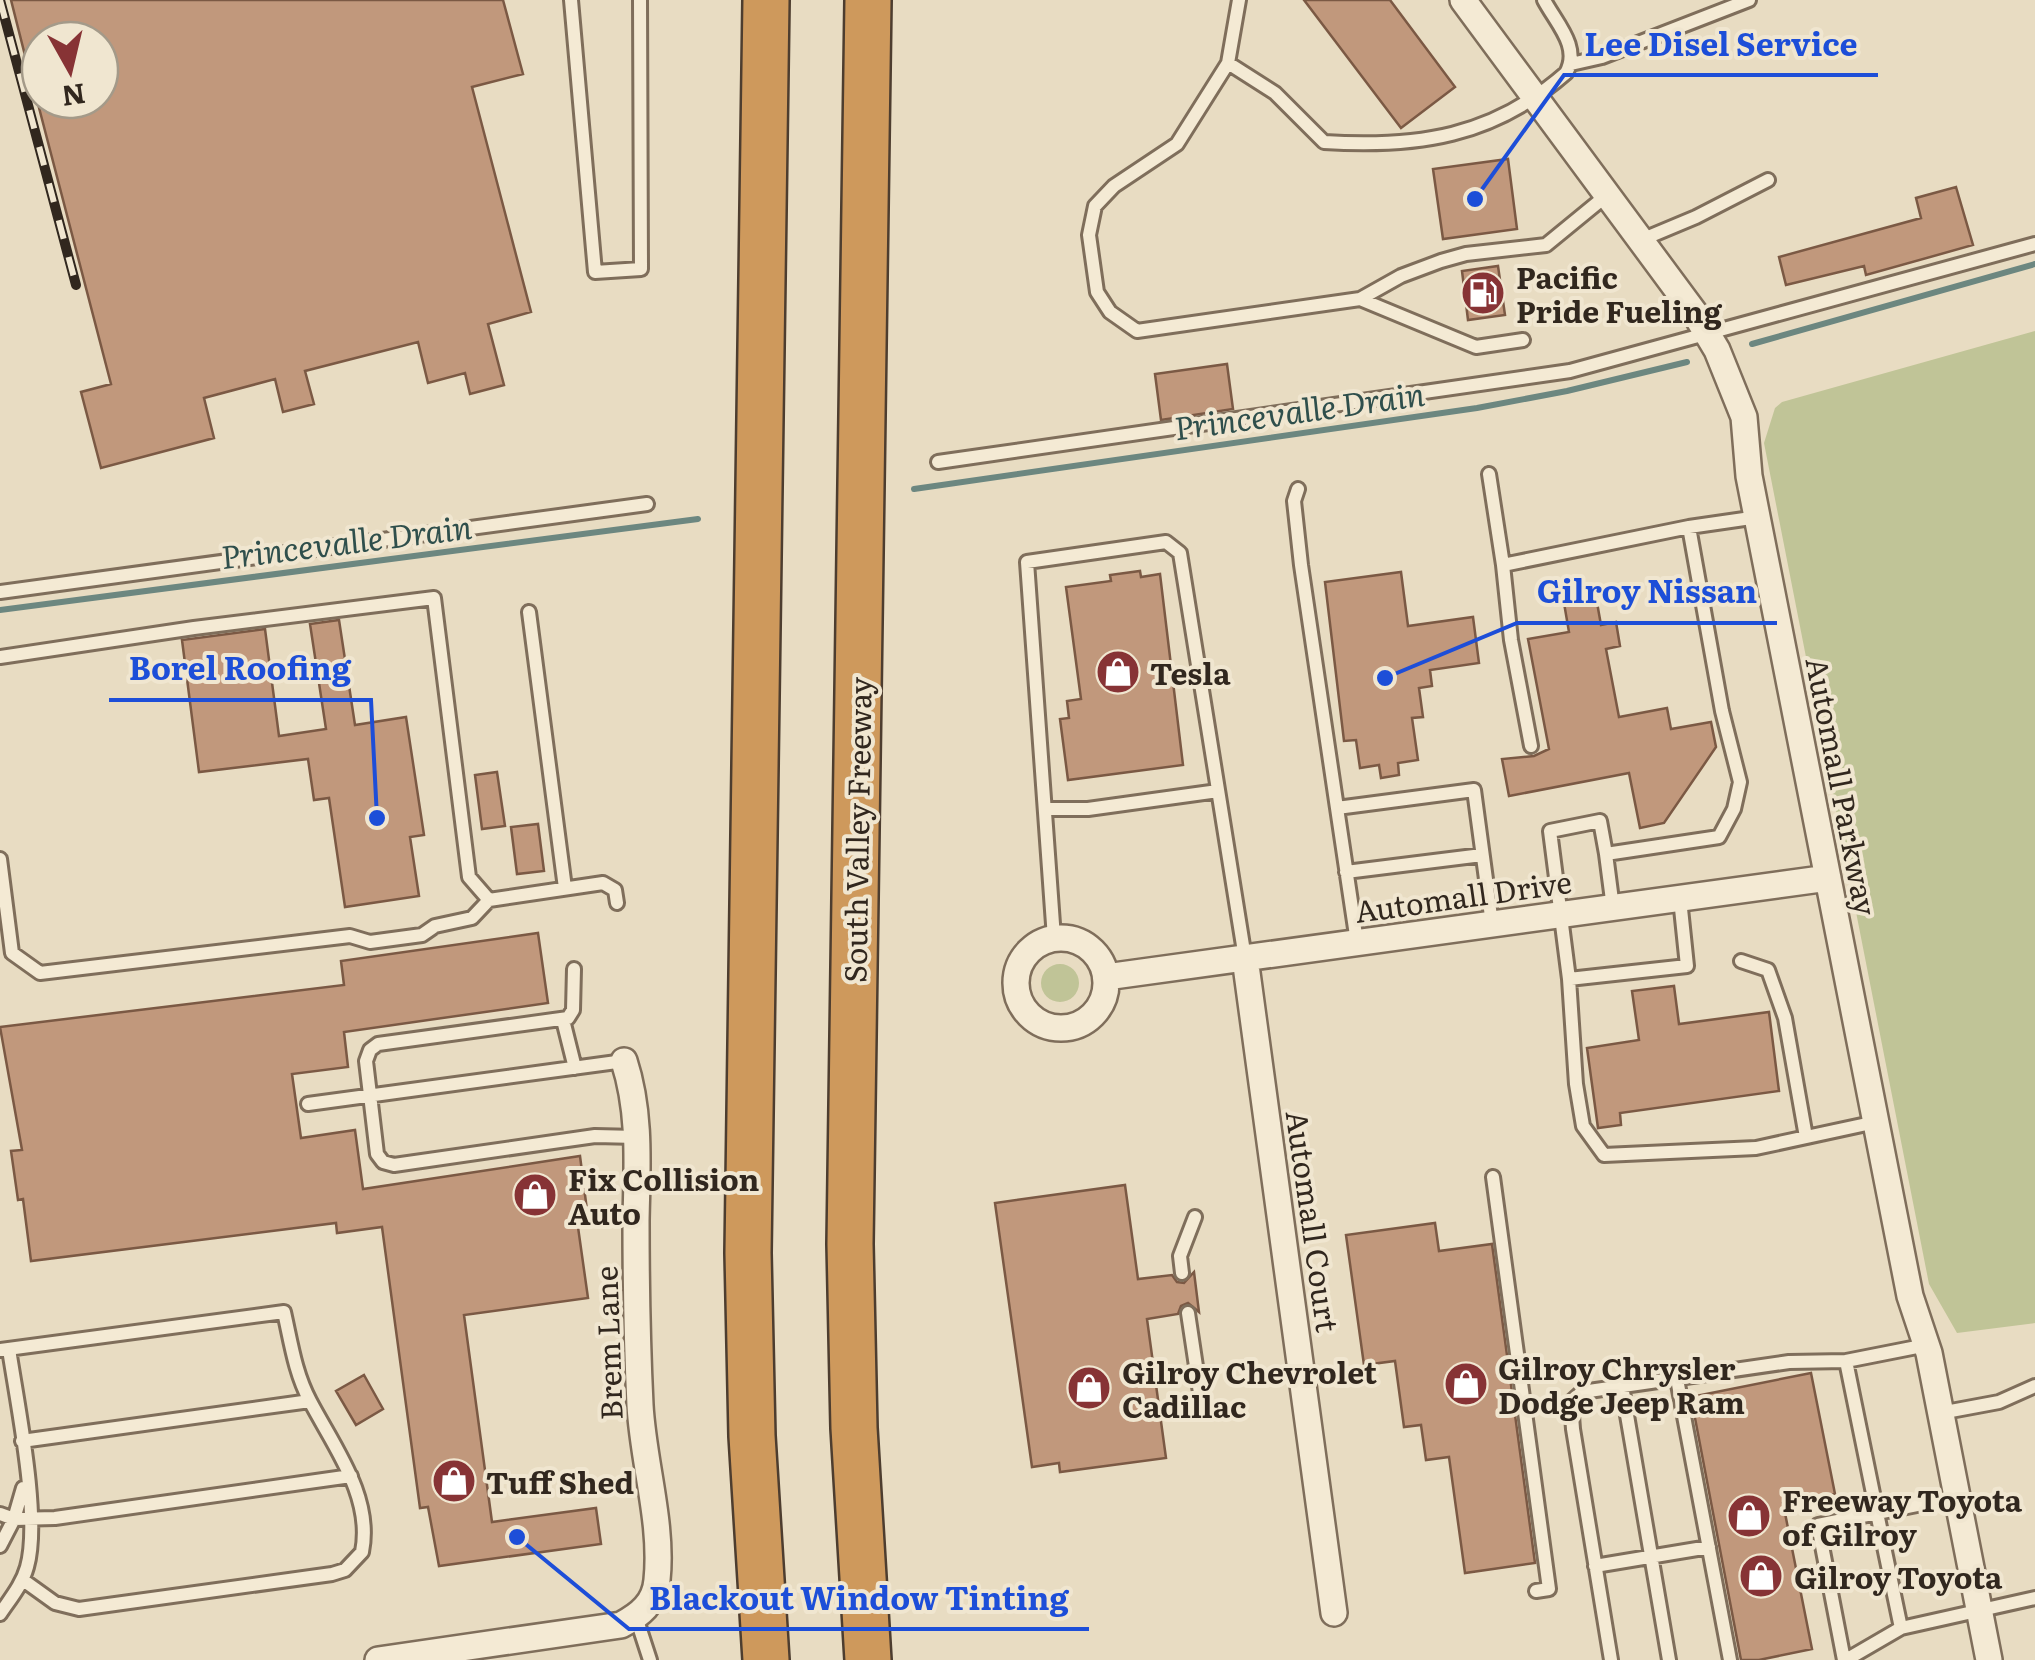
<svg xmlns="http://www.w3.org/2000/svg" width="2035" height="1660" viewBox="0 0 2035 1660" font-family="Literata,serif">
<rect width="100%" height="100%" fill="#e8dcc2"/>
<path fill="#c0c497" d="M2035 331V1323L1957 1333 1929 1284 1764 443 1775 408 1782 402Z
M1041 983a19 19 0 1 1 38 0a19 19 0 1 1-38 0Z"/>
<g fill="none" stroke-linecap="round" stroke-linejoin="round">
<path stroke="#6c8780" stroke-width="6" d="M1752 344 2035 264
M914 489 1477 408 1567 391 1687 362
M0 610 698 519"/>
</g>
<path fill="#c1987c" stroke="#7b5944" stroke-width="2.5" d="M11 0H503L523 74 472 87 531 312 488 324 504 385 470 394 465 373 428 383 418 342 305 371 314 404 283 412 275 379 204 398 214 438 101 468 81 392 111 384 37 100H100V40H40V90L34 91Z
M1304 0H1390L1455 87 1401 128Z
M1508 159 1517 229 1443 239 1433 169Z
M1956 187 1973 245 1866 275 1864 266 1786 285 1779 257 1921 218 1916 198Z
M1498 266 1505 315 1468 320 1462 271Z
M1227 364 1233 409 1161 420 1155 374Z
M1140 571 1141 577 1160 574 1183 765 1068 780 1060 719 1069 718 1067 701 1081 699 1066 587 1111 581 1110 575Z
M1401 572 1408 626 1473 617 1479 663 1430 670 1432 686 1419 688 1423 717 1412 718 1418 760 1398 763 1399 775 1381 778 1379 765 1360 768 1356 740 1344 741 1325 582Z
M1596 597 1601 625 1616 622 1620 646 1606 649 1619 717 1667 708 1671 729 1711 722 1716 747 1664 823 1640 828 1629 773 1509 796 1502 759 1534 756 1549 749 1528 639 1569 632 1564 603Z
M339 620 355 725 406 717 424 835 410 837 419 896 345 907 329 798 314 800 308 759 199 772 182 640 265 629 279 736 326 729 310 624Z
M497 772 505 826 482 829 475 775Z
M538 824 544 871 517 874 511 827Z
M538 933 548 1003 344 1032 348 1067 292 1074 301 1138 355 1130 363 1189 580 1156 588 1218 577 1220 588 1298 464 1315 492 1522 596 1508 601 1544 439 1566 428 1507 420 1508 382 1227 337 1233 336 1223 31 1261 23 1199 18 1200 11 1151 22 1150 0 1027 344 985 341 961Z
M1674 986 1679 1024 1769 1012 1779 1091 1620 1113 1621 1125 1598 1128 1587 1048 1639 1040 1632 991Z
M1125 1185 1138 1279 1172 1275 1177 1282 1184 1283 1194 1272 1199 1312 1188 1303 1181 1306 1178 1314 1147 1319 1166 1458 1060 1472 1059 1463 1032 1467 995 1203Z
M1435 1223 1439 1251 1492 1244 1535 1563 1465 1573 1449 1457 1426 1460 1421 1425 1404 1427 1395 1361 1364 1365 1346 1235Z
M1811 1373 1835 1494 1783 1503 1812 1649 1759 1660H1741L1691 1397Z
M364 1375 383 1409 356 1425 336 1391Z"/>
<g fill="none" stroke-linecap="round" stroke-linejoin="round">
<defs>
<path id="lane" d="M571 0 595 272 641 269 640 0
M1544 0C1556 23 1581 47 1566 73 1493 137 1417 148 1324 142L1275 93 1228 63 1177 144 1114 186 1095 206 1089 235 1097 292 1110 312 1137 331 1360 299 1401 276 1441 261 1466 254 1546 245 1607 195
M1228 63 1239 0
M1571 64 1602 57 1749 0
M1641 240 1696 217 1768 180
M1360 299 1476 347 1523 340
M938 462 1570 371 2035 244
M1489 474 1503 565
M1298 489 1294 501 1301 565 1337 808
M0 592 647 504
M529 612 565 888
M0 657 194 628 434 598 469 877 489 900
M1531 746 1511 640 1503 565 1689 527
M1045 809H1088L1218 791
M1606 854 1600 821 1550 831 1569 979 1576 1084 1583 1126 1604 1155 1756 1148 1876 1122
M0 859 12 953 40 973 350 936 370 942 422 935 435 926 472 918 489 900 603 883 615 890 617 903
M1346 872 1482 855
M1613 908 1606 854 1719 837 1734 809 1740 782 1722 711 1689 527 1758 517
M1054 938 1027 562 1166 542 1180 553 1245 958
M1357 942 1337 808 1474 790 1492 924
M1741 961 1768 970 1785 1018 1806 1137
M574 969 573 1010 568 1018 378 1044 370 1050 366 1061 377 1154 383 1162 394 1165 595 1136 637 1137
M1569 979 1687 966 1680 899
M563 1020 575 1068
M308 1104 624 1061
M1493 1177 1549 1589 1536 1591
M1182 1273 1180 1256 1195 1217
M1188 1313 1200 1393
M1927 1345 1846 1361 1877 1513 1957 1497
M0 1350 284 1312C291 1343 295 1373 310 1401 334 1447 373 1497 362 1552L345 1570 332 1574 79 1609 55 1603 23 1580
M1677 1379 1730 1660
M1622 1386 1669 1660
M1940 1413 1999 1402 2035 1386
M22 1441 310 1401
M0 1514 14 1519 55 1518 351 1476
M0 1546 14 1519 23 1488
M1595 1566 1709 1547
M0 1614C10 1599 22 1585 27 1567 41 1518 17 1403 9 1349
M636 1617 650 1660
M1611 1660 1573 1429 1571 1402 1582 1392 1789 1362 1846 1361
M1844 1660 1818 1525 1877 1513 1901 1628 2035 1598
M1846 1660 1901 1628"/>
<path id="street" d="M1463 0 1696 315 1717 350 1744 417 1749 476 1910 1296 1929 1353 1989 1660
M1016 983a45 45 0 1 1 90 0a45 45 0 1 1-90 0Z
M1245 958 1334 1613
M1106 977 1828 878
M378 1660 621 1625C640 1615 655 1603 657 1580 663 1523 643 1462 640 1405 637 1343 636 1282 636 1221 637 1167 641 1113 624 1061"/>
<path id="highway" d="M766 1660 752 1436 748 1253 766 0
M868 1660 854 1428 850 1244 868 0"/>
</defs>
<use href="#lane" stroke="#7f6e5b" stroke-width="18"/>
<use href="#street" stroke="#7f6e5b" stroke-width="30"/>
<use href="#highway" stroke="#4d3d2f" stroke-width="50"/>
<use href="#lane" stroke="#f4ead4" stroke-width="12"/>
<use href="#street" stroke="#f4ead4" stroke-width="25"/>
<use href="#highway" stroke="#ce995c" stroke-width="45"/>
<defs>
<path id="rail" d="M0 0 76 285"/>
</defs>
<use href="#rail" stroke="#31271e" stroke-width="10"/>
<use href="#rail" stroke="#f0e6d0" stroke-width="6" stroke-dasharray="19" stroke-linecap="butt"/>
</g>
<defs>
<symbol id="fuel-disc" viewBox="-11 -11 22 22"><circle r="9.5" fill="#873335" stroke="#f0e6d0"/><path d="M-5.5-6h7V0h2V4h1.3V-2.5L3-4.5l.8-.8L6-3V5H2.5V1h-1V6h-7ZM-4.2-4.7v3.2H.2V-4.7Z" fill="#fff"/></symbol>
<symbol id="shop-disc" viewBox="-11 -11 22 22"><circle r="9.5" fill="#873335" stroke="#f0e6d0"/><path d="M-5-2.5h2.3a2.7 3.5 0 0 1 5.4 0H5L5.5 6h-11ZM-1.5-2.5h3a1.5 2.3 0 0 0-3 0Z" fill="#fff"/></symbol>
</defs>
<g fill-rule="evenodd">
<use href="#fuel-disc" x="1458" y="268" width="50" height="50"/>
<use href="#shop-disc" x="1093" y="647" width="50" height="50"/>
<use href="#shop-disc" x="510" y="1170" width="50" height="50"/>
<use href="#shop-disc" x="1441" y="1359" width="50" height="50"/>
<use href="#shop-disc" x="1064" y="1363" width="50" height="50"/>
<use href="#shop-disc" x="429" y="1456" width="50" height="50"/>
<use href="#shop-disc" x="1724" y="1491" width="50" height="50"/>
<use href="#shop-disc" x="1736" y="1551" width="50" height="50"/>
</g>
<g text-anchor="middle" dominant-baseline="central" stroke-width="8" stroke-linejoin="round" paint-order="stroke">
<g font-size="30" font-weight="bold" fill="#31271e" stroke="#f0e6d0" text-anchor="start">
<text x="1516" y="276">Pacific<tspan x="1516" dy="34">Pride Fueling</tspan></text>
<text x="1150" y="672">Tesla</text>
<text x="568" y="1178">Fix Collision<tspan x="568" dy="34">Auto</tspan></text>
<text x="1498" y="1367">Gilroy Chrysler<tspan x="1498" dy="34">Dodge Jeep Ram</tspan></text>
<text x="1122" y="1371">Gilroy Chevrolet<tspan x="1122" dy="34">Cadillac</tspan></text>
<text x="486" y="1481">Tuff Shed</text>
<text x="1782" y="1499">Freeway Toyota<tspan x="1782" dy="34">of Gilroy</tspan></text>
<text x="1794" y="1576">Gilroy Toyota</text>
</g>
<g font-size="30" fill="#31271e" stroke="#f0e6d0">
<text transform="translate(1843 786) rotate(79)">Automall Parkway</text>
<text transform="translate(856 830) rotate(-89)">South Valley Freeway</text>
<text transform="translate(1463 895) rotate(-8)">Automall Drive</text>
<text transform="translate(1314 1221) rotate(82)">Automall Court</text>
<text transform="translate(607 1343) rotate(-92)">Brem Lane</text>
</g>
<g font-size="32" font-style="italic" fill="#2f4f4c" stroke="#f0e6d0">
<text transform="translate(1299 409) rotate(-8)">Princevalle Drain</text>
<text transform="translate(346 540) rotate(-7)">Princevalle Drain</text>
</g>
</g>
<path fill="none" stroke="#1d4ed8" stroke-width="4" d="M1475 199L1564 75H1878M1385 678L1517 623H1777M377 818L371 700H109M517 1537L629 1629H1089"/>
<g fill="#1d4ed8" stroke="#f0e6d0" stroke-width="4">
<circle cx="1475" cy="199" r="10"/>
<circle cx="1385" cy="678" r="10"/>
<circle cx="377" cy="818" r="10"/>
<circle cx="517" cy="1537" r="10"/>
</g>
<g font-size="32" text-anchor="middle" font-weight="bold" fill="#1d4ed8" stroke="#f0e6d0" stroke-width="8" stroke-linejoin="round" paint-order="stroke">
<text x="1721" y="56">Lee Disel Service</text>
<text x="1647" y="603">Gilroy Nissan</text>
<text x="240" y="680">Borel Roofing</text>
<text x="859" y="1610">Blackout Window Tinting</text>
</g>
<g transform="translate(70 70) rotate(172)"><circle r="48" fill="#f0e6d0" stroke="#a49a89" stroke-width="2.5"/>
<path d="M0-8L18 38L0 25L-18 38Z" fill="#873335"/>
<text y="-15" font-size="28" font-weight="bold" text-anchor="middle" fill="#31271e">N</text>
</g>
</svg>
